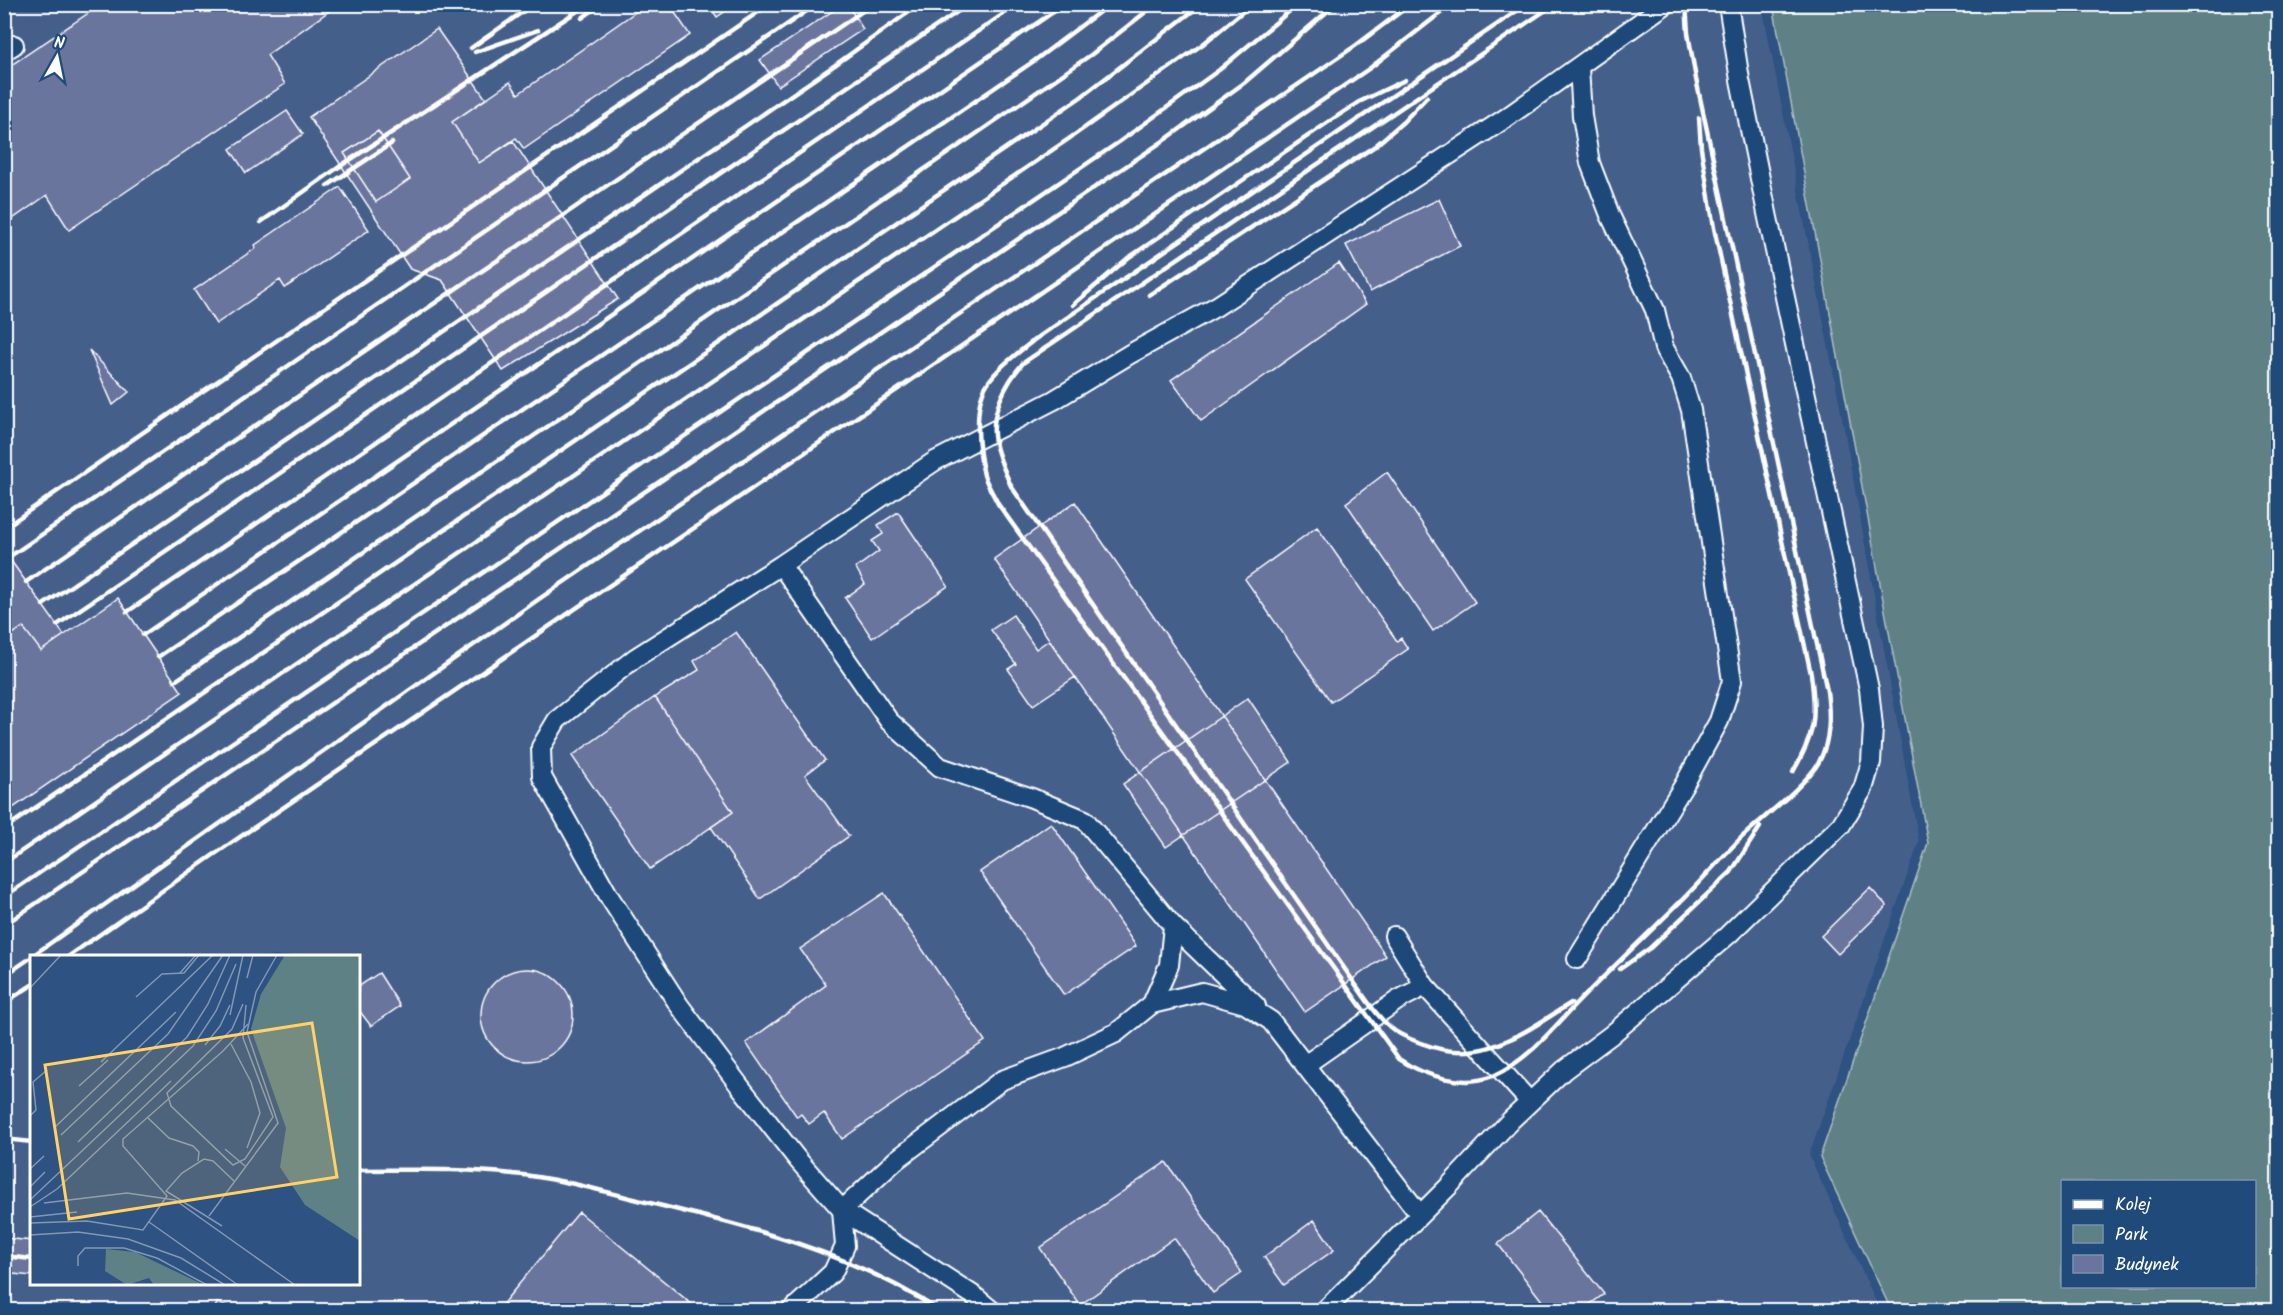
<svg xmlns="http://www.w3.org/2000/svg" width="2283" height="1315" viewBox="0 0 2283 1315" font-family="Kalam,sans-serif">
<rect width="100%" height="100%" fill="#2e5281"/>
<filter id="ink" filterUnits="userSpaceOnUse"><feTurbulence type="fractalNoise" baseFrequency=".0167" numOctaves="2"/><feDisplacementMap in="SourceGraphic" scale="12" xChannelSelector="R" yChannelSelector="G"/><feConvolveMatrix kernelMatrix="1 2 1 2 8 2 1 2 1" color-interpolation-filters="sRGB"/></filter>
<g filter="url(#ink)">
<path fill="#445f8b" fill-rule="evenodd" d="M5 5H1762L1839 401 1919 842 1809 1155 1880 1310H5ZM32 956H358V1284H32Z"/>
<path fill="#5e8186" stroke="#aec0c2" stroke-width="1.5" fill-rule="evenodd" d="M1773 5H2278V1310H1891L1820 1157 1928 843ZM2062 1182H2254V1286H2062Z"/>
<path fill="#6b749d" stroke="#fff" stroke-width="1.5" d="M102 4H339L267 55 285 84 69 230 47 195 4 225V70Z
M647 4H669L690 35 524 149 516 138 479 163 452 122 510 82 518 94Z
M708 4H736L717 17Z
M843 4H847L863 29 778 86 760 60Z
M437 29 486 99 452 122 479 163 513 141 618 299 503 371 442 280 410 269 309 117Z
M287 111 303 134 246 173 230 149Z
M378 131 410 179 376 202 344 153Z
M340 187 369 230 285 288 280 280 216 324 194 290 256 248 255 245Z
M1439 199 1460 246 1370 292 1346 245Z
M1339 263 1366 304 1201 421 1171 380Z
M89 350 129 392 113 405Z
M1387 472 1475 602 1433 631 1346 503Z
M1075 502 1386 956 1305 1012 994 559Z
M898 512 948 586 872 638 845 598 865 584 856 568 879 551 872 541 883 534 878 525Z
M1317 527 1397 641 1401 638 1408 649 1331 702 1245 579Z
M4 551 64 635 41 651 23 627 4 640Z
M118 598 182 692 4 814V640L23 627 41 651Z
M1013 615 1036 649 1049 640 1075 677 1033 705 1008 669 1016 664 991 630Z
M736 632 825 760 805 775 849 836 760 899 711 827 733 812 655 697 699 670 694 661Z
M655 697 733 812 650 869 572 756Z
M1248 698 1291 762 1166 847 1123 784Z
M1051 823 1136 946 1064 995 980 872Z
M1870 888 1887 906 1838 954 1821 936Z
M884 893 985 1041 842 1139 824 1113 809 1124 801 1114 797 1117 746 1043 826 985 800 949Z
M481 1015a46 46 0 1 1 92 0a46 46 0 1 1-92 0Z
M379 973 400 1006 371 1026 358 1009V987Z
M1166 1162 1242 1273 1213 1293 1174 1238 1080 1305 1040 1248Z
M579 1212 699 1310H504L500 1307Z
M1538 1212 1604 1294 1582 1310H1549L1498 1244Z
M1314 1220 1334 1250 1284 1285 1264 1257Z
M4 1238 32 1241V1276L4 1273Z
M217 1303 240 1310H214Z"/>
<g fill="none" stroke-linecap="round" stroke-linejoin="round">
<defs>
<path id="lane" d="M4 51 14 45
M781 565 889 721 940 767 1032 798 1085 820 1173 926 1169 965 1152 1004
M1173 926 1256 1006
M1394 936 1425 986 1530 1102
M1577 959 1684 785 1719 721 1732 681 1691 410 1681 378 1664 348 1655 310 1610 215 1590 163 1582 116 1579 67
M1305 1065 1398 1000 1425 986
M792 1310 833 1272 845 1246 842 1210 798 1160 739 1085 679 1005 610 898 542 777 541 747 557 720 635 658 781 565 935 461 1054 400 1130 354 1217 306 1506 118 1666 4
M991 1310 973 1295 842 1210 896 1160 1002 1080 1065 1057 1116 1033 1152 1004 1202 992 1245 1004 1271 1021 1420 1215
M1325 1310 1448 1187 1511 1120 1564 1070 1611 1035 1728 935 1841 825 1863 789 1871 762 1873 727 1869 689 1768 218 1740 80 1728 4"/>
</defs>
<use href="#lane" stroke="#fff" stroke-width="22"/>
<use href="#lane" stroke="#1f4a7a" stroke-width="18"/>
<path stroke="#fff" stroke-width="4.5" d="M1527 4 1034 340C1018 353 998 367 987 384 973 406 978 451 984 475 987 485 994 495 998 504L1399 1059C1424 1076 1463 1088 1493 1076 1532 1059 1558 1021 1588 992 1619 961 1651 931 1682 900 1702 880 1721 858 1741 838 1762 818 1806 785 1819 762 1831 739 1830 715 1827 691L1696 79 1688 33 1686 4
M1555 4 1023 363C1006 383 989 414 995 442 998 457 1005 472 1011 486L1351 978C1364 996 1377 1018 1395 1031 1404 1037 1415 1041 1424 1044 1482 1067 1524 1032 1571 1003
M582 18 602 4
M471 48 534 4
M475 52 538 30
M1699 118 1701 148 1714 228 1811 674C1817 719 1815 733 1793 772
M327 186 392 143
M261 222 339 167 588 4
M1149 295 1375 146 1403 122 1427 97
M1073 305 1128 258 1333 119 1359 102 1405 80
M4 528 273 343 770 4
M9 557 817 4
M26 582 873 4
M43 605 835 65 920 4
M127 612 1018 4
M57 625 969 4
M143 635 1065 4
M158 657 1034 61 1110 4
M175 681 979 132 1092 54 1156 4
M4 829 1081 97 1202 4
M4 863 1070 138 1203 44 1252 4
M4 897 1119 142 1219 70 1298 4
M4 925 1169 137 1244 83 1336 4
M32 956 539 599 1355 46 1411 4
M69 956 212 856 1370 68 1452 4
M1620 969 1650 948 1731 872 1760 827
M4 976 32 957
M4 1003 32 985
M4 1139 32 1142
M358 1170C410 1170 461 1168 513 1174 558 1178 602 1191 646 1202 746 1226 851 1252 938 1310
M4 1256 32 1259"/>
</g>
</g>
<g transform="translate(30 955)">
<rect width="330" height="330" fill="#2e5281"/>
<path d="M255 0H330V286L275 250 250 212 256 173 221 74 231 39ZM76 294 105 297 174 330H124L119 323 97 330 75 316Z" fill="#5e8186"/>
<path fill="none" stroke="#8297b3" stroke-width="1.5" d="M150 18 166 0M217 23 223 0M0 33 31 0M106 42 132 19 154 18 169 0M213 49 202 74 137 138 141 151 203 210 215 204 243 162 213 83 216 50M200 60 213 0M201 89 221 127 230 158 217 193M175 90 190 71 200 50M71 107 183 0M49 131 78 105M0 161 6 155 3 127 17 115M117 162 139 183 163 191 169 197 168 206M24 173 146 57M31 180 138 79 193 0M48 187 157 82 178 49 200 0M195 194 215 211M0 214 14 201M0 232 15 217M0 245 163 91 186 56 206 9M14 248 97 238 145 245 265 330M0 252 27 234 141 126M179 261 248 168 217 77 226 37 247 0M0 262 47 257M119 267 208 330M0 268 57 266 113 275 137 241 93 191V184L193 96 218 69M192 271 136 236 152 218 174 204 183 206 204 226M0 280 48 277 98 284 151 303 195 330M48 311V301L55 293H94L127 303 177 330"/>
<path fill="#ffd166" fill-opacity="0.15" stroke="#ffd166" stroke-width="3" d="M282 68 307 222 39 264 15 110Z"/>
<rect width="330" height="330" fill="none" stroke="#fff" stroke-width="3"/>
</g>
<rect width="2283" height="1315" fill="none" stroke="#1f4a7a" stroke-width="24"/>
<rect x="12" y="12" width="2259" height="1291" fill="none" stroke="#fff" stroke-width="2" filter="url(#ink)"/>
<rect x="2061" y="1180" width="195" height="108" fill="#1f4a7a" stroke="#7992af" stroke-width="1.5"/>
<rect x="2073" y="1200" width="30" height="9" fill="#ffffff" stroke="#7992af" stroke-width="1.5"/>
<text x="2115" y="1210" font-size="18" fill="#ffffff">Kolej</text>
<rect x="2073" y="1225" width="30" height="18" fill="#5e8186" stroke="#7992af" stroke-width="1.5"/>
<text x="2115" y="1240" font-size="18" fill="#ffffff">Park</text>
<rect x="2073" y="1255" width="30" height="18" fill="#6b749d" stroke="#7992af" stroke-width="1.5"/>
<text x="2115" y="1270" font-size="18" fill="#ffffff">Budynek</text>
<g transform="translate(57 57) rotate(9)" stroke="#1f4a7a" stroke-width="4.5" paint-order="stroke">
<path d="M0-4.5L10 22L0 15L-10 22Z" fill="#ffffff"/>
<text y="-9" font-size="16" font-weight="bold" text-anchor="middle" fill="#ffffff">N</text>
</g>
</svg>
